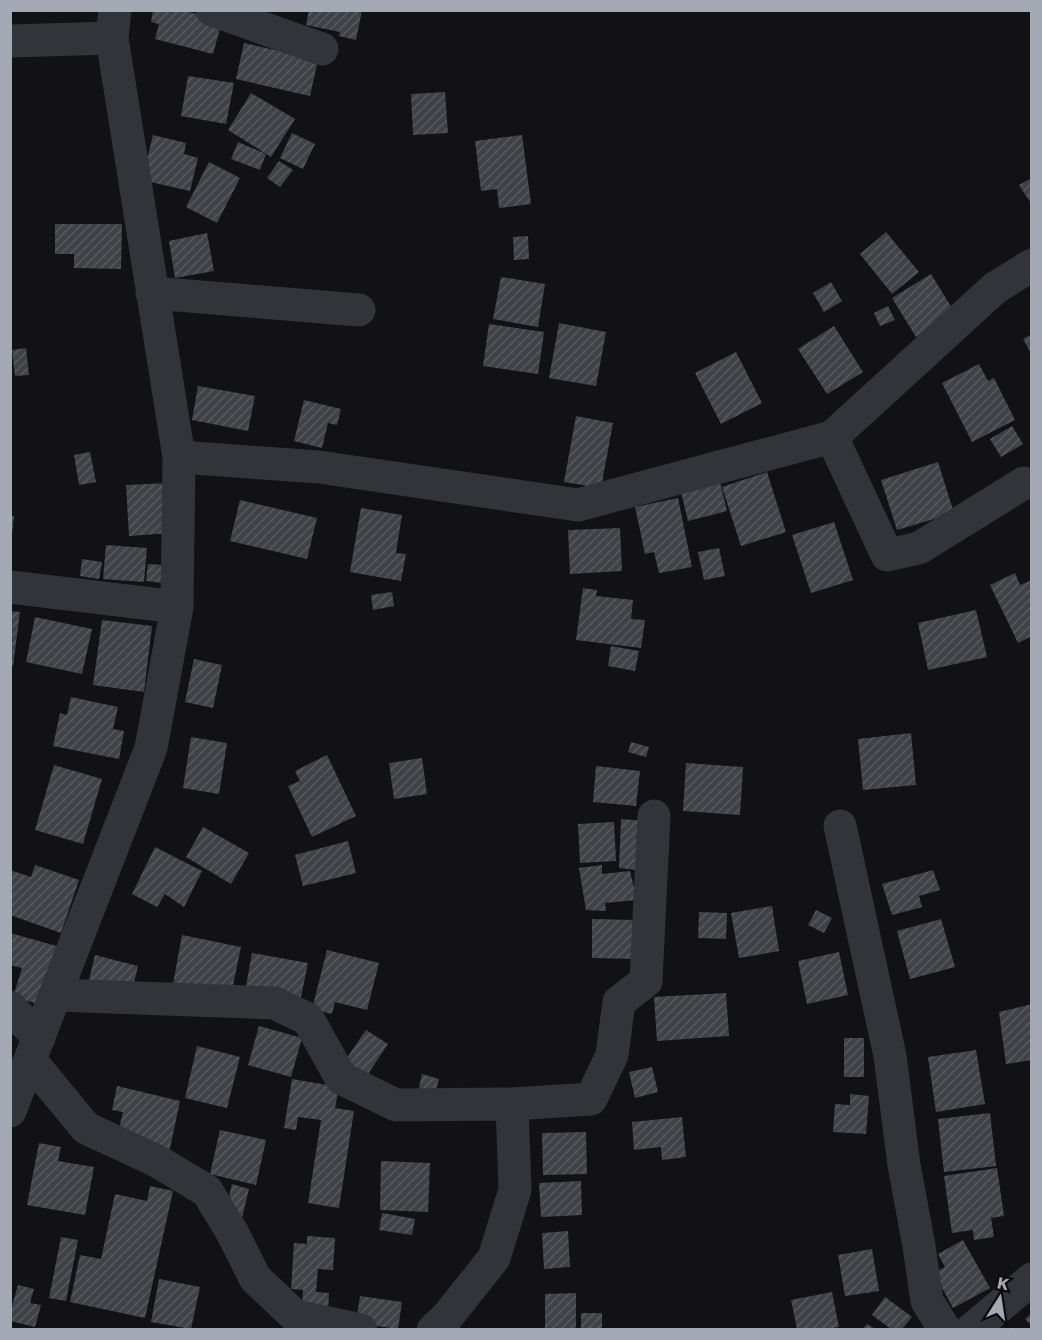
<svg xmlns="http://www.w3.org/2000/svg" width="1042" height="1340" viewBox="0 0 1042 1340" font-family="'Golos Text',sans-serif">
<defs>
<pattern id="building-hatch" width="6" height="6" patternUnits="userSpaceOnUse" patternTransform="scale(1.5)"><rect width="6" height="6" fill="#414247"/><path d="M-1 1l2-2M0 6l6-6M5 7l2-2" fill="none" stroke="#595a5f"/></pattern>
</defs>
<rect width="100%" height="100%" fill="#121214"/>
<path fill="url(#building-hatch)" d="M153 10H181L222 21 213 54 155 39 159 24 151 22Z
M309 10H362L356 40 339 36 340 32 306 25Z
M244 43 318 60 310 96 236 79Z
M188 76 234 83 226 124 181 116Z
M445 92 448 133 413 135 411 94Z
M251 93 295 119 271 157 228 130Z
M292 133 315 144 303 169 280 158Z
M153 135 186 143 184 154 198 158 190 191 142 180Z
M522 135 531 204 499 208 497 189 481 191 475 141Z
M238 142 266 154 260 170 231 159Z
M279 161 293 170 280 187 267 178Z
M209 162 240 178 217 223 186 207Z
M1032 178V205L1019 185Z
M55 224H122L121 269 74 268V254H55Z
M886 232 919 272 892 294 860 254Z
M207 233 214 271 175 278 169 241Z
M528 236 529 259 514 260 513 237Z
M931 274 955 313 916 337 892 298Z
M501 277 545 284 538 327 493 319Z
M831 282 842 301 824 312 813 293Z
M888 306 895 320 880 326 874 313Z
M559 323 606 332 596 386 549 378Z
M489 324 544 332 538 374 483 366Z
M834 326 863 372 827 394 798 349Z
M1032 334V355L1023 339Z
M26 348 29 375 15 376 12 350Z
M736 352 762 403 721 424 695 373Z
M979 364 988 381 994 378 1015 420 972 442 942 383Z
M198 386 255 396 248 431 192 420Z
M304 400 341 409 337 425 328 423 322 448 294 441Z
M576 416 613 423 601 488 564 482Z
M1012 426 1023 444 1001 457 990 439Z
M90 452 96 482 79 485 74 455Z
M938 462 954 513 897 530 881 480Z
M767 472 786 532 741 546 722 487Z
M720 482 727 511 688 521 681 492Z
M169 483 172 533 129 536 126 485Z
M678 498 692 567 659 573 654 552 645 554 635 507Z
M240 500 317 518 307 559 230 541Z
M361 508 402 515 396 553 406 554 401 581 350 572Z
M10 515 14 516 12 534H10Z
M834 522 853 580 811 593 792 535Z
M620 528 622 571 570 574 568 530Z
M106 545 147 548 144 582 103 579Z
M719 548 725 576 704 580 698 552Z
M82 559 102 562 99 579 80 576Z
M148 564 165 565 163 583 146 581Z
M1015 573 1020 585 1032 580V636L1018 643 990 585Z
M583 588 597 590 596 596 633 600 631 619 645 620 641 648 576 640Z
M392 592 394 606 373 610 371 595Z
M976 610 987 657 928 670 918 623Z
M10 611 20 612 13 666H10Z
M35 617 92 629 82 674 26 662Z
M102 620 152 626 144 692 93 685Z
M611 646 639 651 635 671 608 666Z
M194 659 222 665 213 708 185 702Z
M71 697 118 707 113 729 124 731 119 759 53 746 60 713 67 715Z
M911 733 916 785 863 790 858 739Z
M191 737 227 743 219 794 183 788Z
M631 742 649 747 646 757 628 752Z
M327 755 356 816 312 837 288 786 300 781 295 771Z
M422 758 427 794 394 799 389 763Z
M686 763 743 767 740 815 683 811Z
M54 765 102 779 83 844 35 830Z
M596 766 640 771 636 806 593 802Z
M621 819 645 821 647 871 619 868Z
M614 822 616 861 580 863 578 824Z
M203 827 249 853 231 884 186 857Z
M348 841 356 873 303 886 295 855Z
M155 847 202 871 184 907 165 894 157 907 132 894Z
M35 865 79 880 61 933 10 915V870L31 877Z
M602 865V874L630 871 637 900 605 903 606 911 586 910 579 868Z
M933 870 940 890 919 896 922 907 892 915 882 884Z
M772 906 779 951 739 958 731 913Z
M816 910 832 918 824 933 808 925Z
M699 912 727 913 726 939 698 938Z
M592 919 635 920V959L592 958Z
M941 919 955 967 910 979 897 931Z
M10 933 60 947 42 1005 13 997 22 968 10 965Z
M182 935 241 947 231 995 173 984Z
M327 950 379 963 367 1010 335 1002 332 1014 312 1009Z
M839 952 848 995 807 1004 798 961Z
M252 953 308 963 300 1002 245 991Z
M95 955 138 966 131 995 88 984Z
M726 993 729 1036 657 1041 654 997Z
M1032 1004V1060L1006 1064 999 1012Z
M259 1026 302 1038 291 1077 248 1065Z
M366 1030 388 1044 362 1083 340 1068Z
M844 1038H864V1077H844Z
M197 1046 240 1057 227 1108 185 1098Z
M976 1050 985 1104 936 1112 928 1057Z
M652 1067 658 1092 635 1098 629 1072Z
M422 1074 439 1079 434 1097 418 1092Z
M292 1079 339 1087 335 1108 354 1111 339 1208 308 1203 321 1120 298 1117 296 1130 284 1128Z
M117 1086 180 1101 169 1153 116 1141 123 1112 112 1110Z
M850 1094 869 1096 866 1134 833 1132 835 1104 850 1105Z
M990 1113 996 1166 944 1172 938 1119Z
M682 1117 686 1157 662 1160 661 1147 634 1150 632 1122Z
M220 1130 266 1140 256 1185 210 1174Z
M586 1132 587 1174 543 1175 542 1133Z
M39 1143 61 1147 58 1161 94 1167 85 1215 27 1205Z
M381 1161 430 1163 428 1212 380 1210Z
M997 1168 1004 1216 991 1218 994 1237 974 1240 973 1230 952 1233 944 1176Z
M581 1181 582 1215 541 1217 539 1183Z
M232 1184 249 1189 242 1218 225 1214Z
M150 1186 173 1191 145 1318 70 1302 80 1255 101 1259 115 1194 147 1201Z
M382 1213 415 1219 412 1235 379 1230Z
M568 1231 570 1267 544 1269 542 1233Z
M307 1236 335 1238 333 1270 318 1269 316 1292 329 1293 328 1311 302 1309 303 1290 291 1289 294 1243 307 1244Z
M61 1237 78 1240 66 1301 49 1298Z
M963 1240 990 1288 953 1308 934 1273 945 1267 938 1254Z
M872 1249 879 1291 845 1296 838 1255Z
M159 1279 200 1287 191 1329 151 1322Z
M18 1285 34 1289 30 1303 41 1305 35 1327 10 1321V1313Z
M832 1292 839 1327 828 1329H797L791 1300Z
M576 1293V1328H545V1294Z
M360 1296 402 1302 398 1329 356 1323Z
M885 1297 912 1317 902 1329H891L872 1315Z
M581 1313H602V1329H581Z
M1032 1313V1326L1025 1319Z
M867 1324 875 1329H863Z"/>
<g fill="none" stroke-linecap="round" stroke-linejoin="round">
<path stroke="#333439" stroke-width="33" d="M212 10 322 49
M10 41 112 38
M152 293 359 310
M832 437 887 555 919 548 1024 483
M179 457 319 467 578 505 832 437 995 288 1032 265
M10 587 177 607
M840 826 890 1056 904 1165 919 1246 927 1301 945 1330
M57 995 274 1003 308 1019 341 1078 396 1105 512 1104 591 1099 612 1055 619 1002 646 981 654 816
M10 1007 39 1038
M30 1060 86 1128 157 1161 207 1191 232 1232 255 1278 295 1316 361 1330
M10 1111 151 748 177 607 179 457 112 38 115 10
M433 1330 447 1317 494 1258 515 1190 512 1104
M971 1330 1032 1279"/>
</g>
<rect width="1042" height="1340" fill="none" stroke="#a3a9b5" stroke-width="24"/>
<g transform="translate(1000 1298) rotate(12)" stroke="#0d0d0f" stroke-width="4.5" paint-order="stroke">
<path d="M0-4.5L10 22L0 15L-10 22Z" fill="#a3a9b5"/>
<text y="-9" font-size="16" font-weight="bold" text-anchor="middle" fill="#a3a9b5">K</text>
</g>
</svg>
